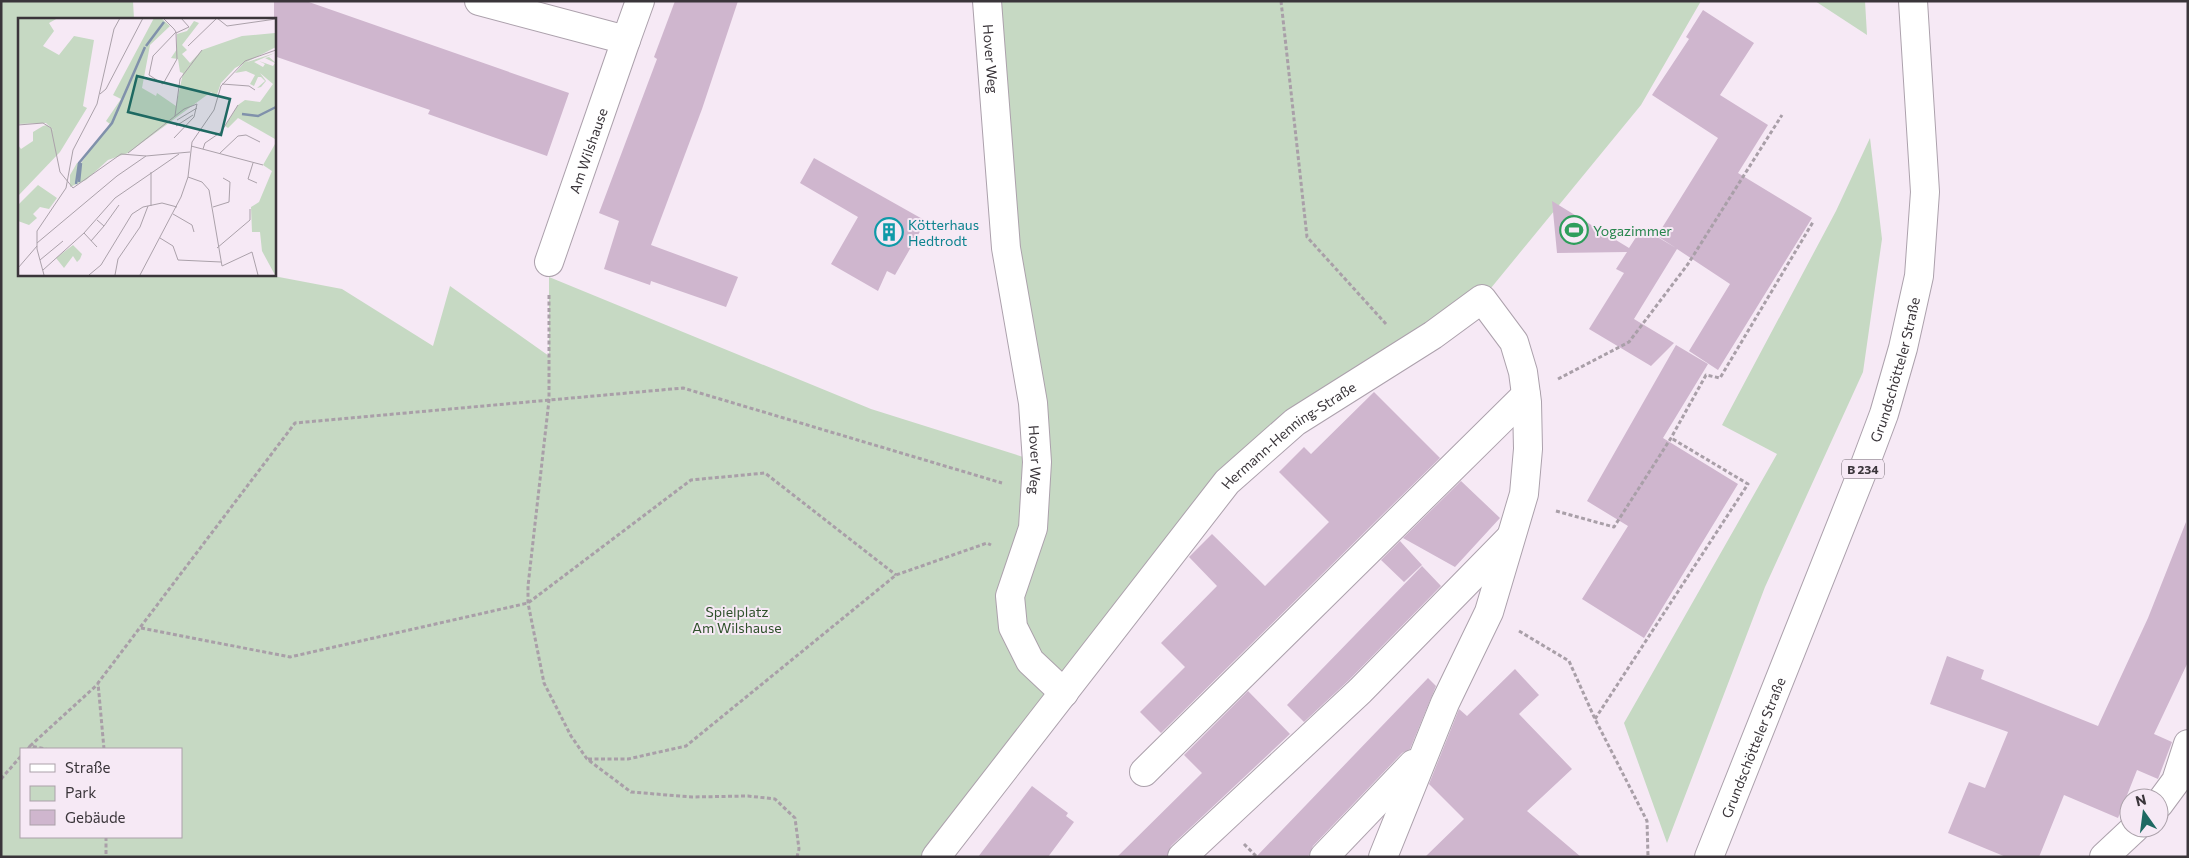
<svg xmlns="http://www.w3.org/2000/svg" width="2189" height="858" viewBox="0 0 2189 858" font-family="Commissioner,sans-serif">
<rect width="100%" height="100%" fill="#f6e9f5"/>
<path fill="#c6d9c3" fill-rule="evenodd" d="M1 1H133L134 19H19V274H263L342 289 433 346 450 286 549 356V277L871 409 1036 461 987 1H1701L1641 105 1482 299 1227 482 938 857H1ZM21 749H181V837H21Z
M1815 1H1865L1867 35Z
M1870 138 1882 239 1863 372 1765 587 1667 843 1624 723 1777 454 1722 425 1836 211Z"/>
<path fill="#cfb6ce" d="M274 1H306L569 93 547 156 428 114 430 110 274 56Z
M675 1H738L702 109 651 245 738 277 726 307 651 281 650 285 604 269 619 221 599 213 657 59 654 57Z
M1703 10 1754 43 1720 95 1768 125 1738 173 1812 218 1718 370 1689 351 1730 284 1677 249 1634 319 1674 343 1651 366 1589 329 1624 273 1616 269 1627 252 1557 253 1552 201 1629 248 1642 228 1676 248 1657 236 1718 138 1652 95 1689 39 1686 37Z
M814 158 926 221 895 275 887 271 878 291 831 264 858 217 800 183Z
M1676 345 1708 364 1663 438 1738 484 1644 638 1582 599 1628 526 1587 501Z
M1374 392 1440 458 1161 733 1140 712 1185 667 1161 643 1217 586 1189 557 1212 534 1265 586 1329 522 1279 472 1304 447 1311 454Z
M1461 481 1500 518 1455 567 1403 538Z
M2186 522 2188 662 2154 734 2172 742 2158 779 2137 770 2118 818 2064 795 2039 857H2006L1948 833 1969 782 1985 788 2008 732 1930 704 1947 656 1984 670 1981 679 2098 726 2148 618Z
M1400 541 1422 565 1404 582 1381 560Z
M1422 566 1441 586 1349 680 1304 722 1287 705Z
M1515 669 1539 695 1519 714 1572 769 1527 811 1581 857H1425L1464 819 1429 784 1459 709 1467 716Z
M1428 678 1436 686 1410 749 1402 753 1313 846 1308 857H1256Z
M1248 691 1290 734 1171 846 1167 857H1117L1202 773 1184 755Z
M1032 786 1068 813 1066 816 1074 822 1048 857H978Z"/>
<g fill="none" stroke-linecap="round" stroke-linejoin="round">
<defs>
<g id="street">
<path d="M479 1 626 40 640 1"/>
<path id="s1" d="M987 1 1006 248 1033 403 1037 462 1033 528 1010 596 1013 627 1030 661 1064 693"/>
<path id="s2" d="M549 262 626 40"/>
<path d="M1144 772 1526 395"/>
<path d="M2159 804 2176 781 2188 744"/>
<path id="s3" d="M936 857 1227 482 1295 422 1433 335 1482 299 1514 342 1523 372 1527 402 1528 449 1524 494 1489 612 1445 703 1383 857"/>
<path d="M1182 857 1360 691 1509 539"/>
<path d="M1324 857 1413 764"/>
<path d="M2104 857 2135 828"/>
</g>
<g id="primary">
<path id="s4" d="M1709 857 1863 470 1884 414 1903 348 1919 276 1925 192 1913 1"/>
</g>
</defs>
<use href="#street" stroke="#aca1ac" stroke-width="30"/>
<use href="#primary" stroke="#aca1ac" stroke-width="30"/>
<path stroke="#a99fa8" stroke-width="3" stroke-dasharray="4 2.5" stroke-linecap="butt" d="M1281 1 1307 237 1386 324
M549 295V400L528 586V603L544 683 571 736 587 759 631 792 692 797 748 796 775 799 795 818 799 849 797 857
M1558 379 1629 342 1688 264 1782 115
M1556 511 1614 527 1671 438 1706 375 1720 378 1813 222
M141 628 290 657 528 603 691 480 765 473 896 575
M1519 631 1569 661 1595 719 1647 821 1648 857
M1595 719 1748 484 1671 438
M30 746 98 684
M28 749 30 746 46 749
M104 749 98 683 295 423 683 388 1002 483
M588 759H628L686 746 896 575 987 543 991 545
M1 779 21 756
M106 837V857
M1244 844 1257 857"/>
<use href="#street" stroke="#fff" stroke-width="28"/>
<use href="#primary" stroke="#fff" stroke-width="28"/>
</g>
<defs>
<symbol id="stadium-ring" viewBox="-11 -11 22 22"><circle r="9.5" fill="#f6e9f5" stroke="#2e9e5b" stroke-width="1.5"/><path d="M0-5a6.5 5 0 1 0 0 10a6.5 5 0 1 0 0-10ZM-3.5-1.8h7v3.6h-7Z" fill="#2e9e5b"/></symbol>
<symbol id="building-ring" viewBox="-11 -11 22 22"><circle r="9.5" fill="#f6e9f5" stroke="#0f9aa8" stroke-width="1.5"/><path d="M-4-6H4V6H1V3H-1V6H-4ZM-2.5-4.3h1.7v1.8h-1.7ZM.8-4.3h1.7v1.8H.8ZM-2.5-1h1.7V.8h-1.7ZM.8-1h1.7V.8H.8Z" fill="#0f9aa8"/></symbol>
</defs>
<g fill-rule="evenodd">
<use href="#stadium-ring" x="1558" y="214" width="32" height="32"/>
<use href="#building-ring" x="873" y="216" width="32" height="32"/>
</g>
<g text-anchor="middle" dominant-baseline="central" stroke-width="4" stroke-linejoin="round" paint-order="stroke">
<rect fill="#f6e9f5" stroke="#726b72" stroke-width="1" x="1842" y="459.5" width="42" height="19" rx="4"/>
<g font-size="12" font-weight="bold" fill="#3a353a">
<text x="1863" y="469">B 234</text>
</g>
<g font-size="14" fill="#3a353a" stroke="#f6e9f5">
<text stroke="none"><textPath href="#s1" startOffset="58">Hover Weg</textPath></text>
<text stroke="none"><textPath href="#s2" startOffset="118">Am Wilshause</textPath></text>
<text stroke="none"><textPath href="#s4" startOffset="522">Grundschötteler Straße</textPath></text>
<text stroke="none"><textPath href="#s3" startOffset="552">Hermann-Henning-Straße</textPath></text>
<text stroke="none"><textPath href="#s1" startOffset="462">Hover Weg</textPath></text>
<text stroke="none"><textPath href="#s4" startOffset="118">Grundschötteler Straße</textPath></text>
</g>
<g font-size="14" fill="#0d838f" stroke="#f6e9f5" text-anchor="start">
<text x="908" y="224">Kötterhaus<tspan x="908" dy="16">Hedtrodt</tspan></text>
</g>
<g font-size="14" fill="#27864d" stroke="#f6e9f5" text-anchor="start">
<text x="1593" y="230">Yogazimmer</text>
</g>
<g font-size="14" fill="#2f512b" stroke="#f6e9f5">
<text x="737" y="611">Spielplatz<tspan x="737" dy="16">Am Wilshause</tspan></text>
</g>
</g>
<g transform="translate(18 18)">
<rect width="258" height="258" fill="#f6e9f5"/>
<path d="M0 0H40L31 5 36 13 25 28 41 37 56 18 76 22 65 88 69 90 42 134 0 178V127L3 131 15 123V114L25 108 29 107 36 113 28 105 0 106ZM136 0H143L152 8 132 27 124 70 138 78 139 75 158 88 165 55 162 54 160 41 153 40 159 31V16L169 13 176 3 181 5 164 27 169 32 164 36 172 45 184 32 224 18 257 15 258 29 217 50 203 65 198 79 193 74 110 135 90 142 68 162 52 169V157L59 145H63L92 106 88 103 103 81 95 77ZM257 35 236 44 245 49 247 46 241 43 255 48 257 45 247 40 251 39 257 44V121L220 100 210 110 207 108 220 87 227 82 242 84 255 66 242 55 248 63 243 69 239 70 247 63 243 59H240L236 68 232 66 237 57 228 53 217 55 226 45ZM257 126V257L244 233 242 214H234L233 189 241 184 254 153 245 147ZM20 167 39 180 31 191 22 189 15 196 19 200 11 207 0 203V187ZM55 227 64 236 62 241 59 244 55 238 46 250 38 240Z" fill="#c6d9c3"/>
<path fill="none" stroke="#8091ab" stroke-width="2.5" d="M128 28 146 4M224 96 240 98 258 89M61 164 63 145M58 166 61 145 94 105 127 29"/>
<path fill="none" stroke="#aba1aa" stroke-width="1" d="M145 0 156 11 158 14V15L159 41 145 66 131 57 135 38 158 14M199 0 209 8 258 1M158 15 171 9 163 0M170 28 199 0M204 66 231 68 237 72M82 76 88 71 125 0M157 98 162 61 184 32M159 102 179 90M0 107 25 105 33 110 42 154 55 170 103 136 128 138 172 134M158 108 175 97M173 128 245 147M185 131 187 125 203 114 220 87M110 135 166 91 179 86 176 99 156 120M201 136 220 118 228 117 242 124M235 145 230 161 239 165M170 159 184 164 191 172 204 248M133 188V154M195 189 211 184 212 164 205 160M155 196 174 207 176 214M86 208 101 187M66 215 79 229M142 220 155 228 160 242 203 244M73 223 86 208 79 202M19 225 99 158 128 138M199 230 232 202V191M22 242 45 223M204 248 234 234 240 257M0 250 19 228M25 252 66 215 97 180 161 136M26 257 19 231V213L48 170 55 132 79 86 96 11 102 0M71 257 83 247 114 196 125 189 144 185 159 189M97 257 100 241 122 209 130 188M122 257 163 179 170 159 174 124 196 92 203 68 227 43 258 32"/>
<path fill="#1e6962" fill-opacity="0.15" stroke="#1e6962" stroke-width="2.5" d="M119 58 212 81 203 117 110 94Z"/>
<rect width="258" height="258" fill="none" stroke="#3a353a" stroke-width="2.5"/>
</g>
<rect width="2189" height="858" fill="none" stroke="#3a353a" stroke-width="5"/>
<rect x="20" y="748" width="162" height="90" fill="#f6e9f5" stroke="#aba1aa"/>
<rect x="30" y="764" width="25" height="8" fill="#ffffff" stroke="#aba1aa"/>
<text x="65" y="773" font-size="15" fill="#3a353a">Straße</text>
<rect x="30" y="786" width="25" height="15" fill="#c6d9c3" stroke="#aba1aa"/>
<text x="65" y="798" font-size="15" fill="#3a353a">Park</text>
<rect x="30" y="810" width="25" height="15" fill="#cfb6ce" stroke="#aba1aa"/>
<text x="65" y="823" font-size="15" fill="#3a353a">Gebäude</text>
<g transform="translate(2144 813) rotate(346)"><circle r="24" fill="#f6e9f5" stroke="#aba1aa"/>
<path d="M0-4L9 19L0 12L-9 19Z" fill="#1e6962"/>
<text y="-8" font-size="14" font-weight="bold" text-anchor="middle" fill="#3a353a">N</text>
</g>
</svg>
